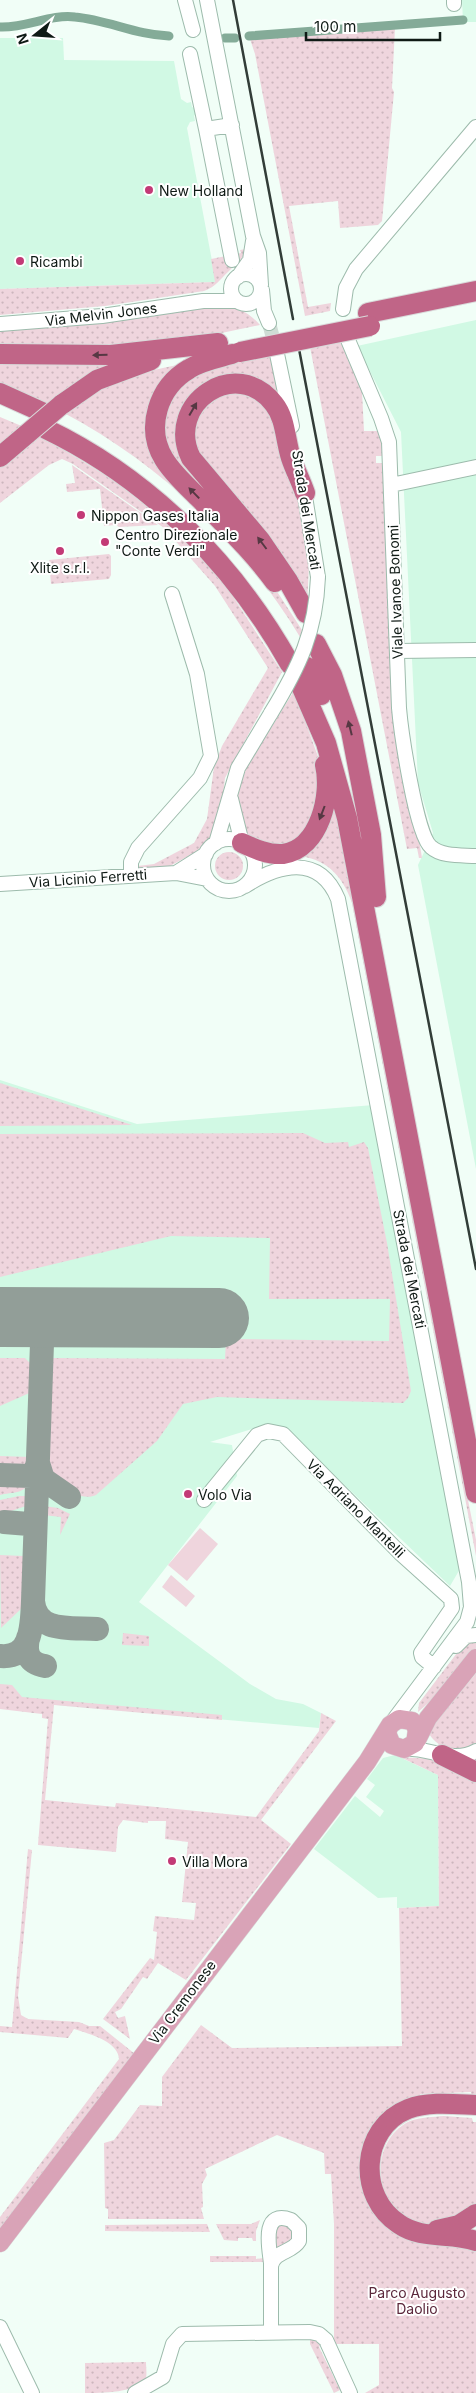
<svg xmlns="http://www.w3.org/2000/svg" width="476" height="2393" viewBox="0 0 476 2393" font-family="Inter,sans-serif">
<defs>
<pattern id="grass-dots" width="8" height="8" patternUnits="userSpaceOnUse" patternTransform="scale(1.25)"><rect width="8" height="8" fill="#efd5dd"/><path d="M2 2h.1M6 6h.1" fill="none" stroke="#ccb6bd" stroke-width="1.8" stroke-linecap="round"/></pattern>
</defs>
<rect width="100%" height="100%" fill="#f1fef7"/>
<path fill="#d1f9e4" d="M462 0H476V22H463Z
M0 38H63L64 60 174 61 181 99 187 103 191 102 192 107 198 110 194 116 195 121 190 122 187 128 216 282 0 289Z
M476 320V1169L418 865 433 833 418 783 401 432 357 346Z
M0 1080 137 1124 374 1105 460 1569 450 1586 284 1427 262 1426 210 1442 232 1445 237 1476 139 1602 250 1684 276 1699 303 1704 321 1713 319 1728 0 1700Z
M395 1755 438 1775 439 1906 397 1908V1897L378 1898 314 1849 355 1796 380 1817 384 1811 366 1797 375 1785 367 1779 383 1758Z"/>
<path fill="url(#grass-dots)" d="M395 28 392 88 394 92 382 221 378 225 340 228 338 201 289 206 308 307 331 303 330 311 305 316 255 54 250 39Z
M246 249C242 262 237 262 229 271 220 279 216 287 204 291L105 306 0 315V289L215 282 211 259 241 253 240 250Z
M219 304C235 306 249 312 260 325L174 343 0 350V329Z
M339 341 345 349 362 392 364 431H380L385 456H376V463H385L393 682 422 858H419L417 848 407 849 310 347Z
M270 355 281 405 239 379 180 423 232 512 171 462 160 424 183 379 232 363Z
M0 358 125 359 50 406 0 384Z
M182 364 151 429 278 593 302 630 300 637C243 543 162 465 64 413 101 382 136 373 182 364Z
M227 389 268 403 298 496 310 564H309L307 606 195 456 193 417Z
M0 417 24 427 0 448Z
M39 435 113 480 175 529 226 586 282 672 225 778 220 820 209 841 194 853 170 866 137 870 138 866 154 864 194 843 207 819 214 767 222 746 268 668 215 586 164 528 73 464 62 459 49 465 0 503V467Z
M72 465 158 525 119 527 116 525 104 526 100 489 67 492 66 484 75 483Z
M109 554 111 556V575L109 579 51 584 49 560Z
M294 691 320 762 319 807 293 845 259 846 244 832 237 800 240 785 247 766Z
M334 800 469 1505 476 1540V1556L352 903C343 876 325 857 296 856Z
M215 866a14 14 0 1 1 28 0a14 14 0 1 1-28 0Z
M0 1083 126 1123 132 1125 0 1126Z
M303 1133 325 1143 348 1142 349 1147 364 1142 368 1148 387 1243 411 1391 408 1398 403 1403 217 1397 183 1404 157 1441 96 1495C80 1503 47 1482 45 1465L48 1358 225 1359 226 1339 389 1341 390 1299H269L270 1238 171 1236 0 1277V1134Z
M0 1358H25L35 1368 34 1391 0 1406Z
M0 1456 32 1457 31 1469 24 1473 0 1472Z
M0 1478 28 1479 30 1480C27 1494 12 1492 0 1495Z
M19 1496H30L29 1505 8 1512H0V1500Z
M44 1506 58 1508 70 1514 60 1535 61 1517 43 1515Z
M0 1555 24 1556 22 1608 1 1628Z
M123 1633 149 1636V1646L122 1645Z
M476 1640V1648L443 1690 418 1712 419 1703 463 1645 466 1642Z
M476 1673V1747C458 1750 441 1752 429 1734 438 1712 461 1693 476 1673Z
M0 1684 12 1685 22 1697 222 1715V1720L54 1705 45 1800 115 1807 116 1803 256 1817 319 1731 321 1713 336 1721 261 1820 291 1844 186 1980 158 1963 147 1979 143 1977 121 2009 115 2012 118 2018 125 2016 130 2039 103 2019 150 1958 154 1960 157 1932 153 1931 155 1916 194 1920 196 1903 182 1902 188 1842 165 1839 166 1821H148V1823L123 1820 118 1827 116 1852 38 1845 48 1719 42 1718V1714L0 1709Z
M400 1757 432 1759 476 1781V2096L471 2095V2092L420 2094V2099L381 2121 375 2209 476 2248V2393H365L379 2385V2344H334V2224L331 2174H325L324 2153 277 2135 205 2169 207 2175 202 2184 203 2207 201 2208 204 2219H108V2209L105 2208 104 2143 114 2140 140 2105 162 2106V2077L201 2025 232 2048 402 2046 399 1908 439 1906 438 1775Z
M28 1849 32 1850 18 1996 21 2015 28 2019 79 2022 89 2026H100L135 2054 0 2228V2217L119 2059C118 2041 89 2034 74 2029L68 2038 0 2032V2026L12 2027Z
M444 2116 472 2118 473 2122H476V2209C463 2214 447 2223 433 2225 429 2226 423 2223 418 2222 373 2211 367 2141 410 2121 421 2117 433 2117 444 2116Z
M260 2220 256 2231V2241H253L252 2238H238V2241L224 2240 216 2224H251Z
M207 2224 210 2232 105 2231V2225Z
M281 2224 291 2226 296 2238 276 2251 274 2229Z
M210 2256H256V2259L264 2258V2262H210Z
M310 2339 322 2343 319 2347 340 2390 334 2393 310 2344Z
M146 2362C146 2367 147 2374 146 2378 140 2393 99 2393 85 2393V2363Z"/>
<path fill="#efd5dd" d="M200 1528 218 1544 187 1581 168 1565Z
M171 1575 195 1596 186 1607 162 1587Z"/>
<g fill="none" stroke-linecap="round" stroke-linejoin="round">
<path stroke="#84ab98" stroke-width="9" d="M0 27C27 28 50 14 75 17 108 20 136 35 169 36
M249 36 463 20
M225 38H235"/>
<path stroke="#929e98" stroke-width="24" d="M38 1463 43 1479 69 1497
M0 1475 31 1476 35 1473 38 1462
M4 1522 29 1524 34 1519 36 1514
M33 1601C36 1634 72 1627 97 1629
M28 1638C25 1653 28 1663 45 1666
M0 1656C32 1659 32 1625 33 1601L42 1343C40 1328 30 1319 15 1317"/>
<path stroke="#929e98" stroke-width="60" d="M0 1317 219 1318"/>
<path stroke="#cfdcd5" stroke-width="14" stroke-dasharray="14 7" stroke-linecap="butt" d="M269 323 277 353"/>
<defs>
<path id="minor" d="M185 0 193 30
M207 0 253 236 259 253 261 285
M454 0V4
M190 54 206 129 232 125
M206 129 232 260
M231 289a15 15 0 1 1 30 0a15 15 0 1 1-30 0Z
M238 277 250 260 253 241
M262 290 264 311 269 323
M343 309 346 288 356 269 476 127
M0 324 102 316 203 301H237
M348 340 381 418 389 442 399 708C401 731 416 835 431 847 442 857 462 855 476 856
M277 354 292 426
M303 484 318 577
M391 485 476 467
M397 651 476 650
M231 799 242 843
M203 865a26 26 0 1 1 52 0a26 26 0 1 1-52 0Z
M216 843 238 768 271 713
M206 854 176 873 207 879
M131 876V862L138 848 200 778 211 756 197 674 172 594
M0 884 176 873
M245 886C278 865 319 853 338 899L469 1582 471 1607 467 1622 390 1725
M204 1500 257 1435 268 1431 283 1434 400 1553 451 1599 452 1608 421 1653 422 1657 434 1667
M456 1646 466 1636 476 1635
M404 1749C429 1747 453 1764 476 1751
M271 2266C274 2251 292 2253 299 2241V2228L291 2220C261 2209 269 2247 271 2263V2332
M0 2327 32 2393
M135 2393 163 2377 173 2344 182 2334 310 2332 319 2334 326 2340 350 2393"/>
<path id="major" d="M417 1740 428 1718 476 1658
M0 2243 367 1762 390 1725 399 1719 412 1721 417 1729 415 1743 404 1749 392 1745 387 1733 390 1725"/>
<path id="highway" d="M368 313 476 291
M0 354 111 355 218 343
M232 354C218 358 201 361 189 369 158 387 145 428 164 459 173 474 188 487 200 499 226 526 253 552 275 582
M0 393 42 412
M61 405 97 380 151 360
M46 429C150 479 234 564 290 664
M0 457 27 434
M305 493C301 481 295 470 291 458 285 440 286 419 274 404 237 355 164 403 191 458L260 540 288 581 306 613
M316 644 332 675 351 731 371 835 376 897
M307 667 321 695
M299 681 326 743 347 818 476 1493
M242 843C255 849 268 855 283 854 320 849 332 794 325 765
M442 1755 476 1772
M476 2105C454 2104 429 2101 408 2109 360 2128 357 2197 399 2224 422 2240 450 2232 476 2241
M437 2230 459 2225 476 2214"/>
</defs>
<use href="#minor" stroke="#9dbbac" stroke-width="16"/>
<use href="#major" stroke="#d9dada" stroke-width="19"/>
<use href="#highway" stroke="#d9dada" stroke-width="22"/>
<use href="#minor" stroke="#fff" stroke-width="14"/>
<use href="#major" stroke="#d9a3b7" stroke-width="18"/>
<use href="#highway" stroke="#c06587" stroke-width="20"/>
<path stroke="#323d38" stroke-width="2.5" d="M233 0 293 319
M299 349 476 1269"/>
<defs>
<path id="minor-bridge" d="M271 713C299 667 316 632 318 577"/>
<path id="highway-bridge" d="M240 352 370 326
M27 434 61 405"/>
</defs>
<use href="#minor-bridge" stroke="#9dbbac" stroke-width="16" stroke-linecap="butt"/>
<use href="#highway-bridge" stroke="#d9dada" stroke-width="22" stroke-linecap="butt"/>
<use href="#minor-bridge" stroke="#fff" stroke-width="14"/>
<use href="#highway-bridge" stroke="#c06587" stroke-width="20"/>
</g>
<defs><path id="oneway-solid" d="M-6-.8H1V-3.2L6.5 0L1 3.2V.8H-6Z" transform="scale(1.25)"/></defs>
<g fill="#563843">
<use href="#oneway-solid" transform="translate(100 355) rotate(179)"/>
<use href="#oneway-solid" transform="translate(193 409) rotate(-60)"/>
<use href="#oneway-solid" transform="translate(194 493) rotate(-134)"/>
<use href="#oneway-solid" transform="translate(262 543) rotate(-127)"/>
<use href="#oneway-solid" transform="translate(350 728) rotate(-104)"/>
<use href="#oneway-solid" transform="translate(322 813) rotate(111)"/>
</g>
<g fill="#c33a76" stroke="#fff" stroke-width="2">
<circle cx="149" cy="190" r="5"/>
<circle cx="20" cy="261" r="5"/>
<circle cx="81" cy="515" r="5"/>
<circle cx="105" cy="542" r="5"/>
<circle cx="60" cy="551" r="5"/>
<circle cx="188" cy="1494" r="5"/>
<circle cx="172" cy="1861" r="5"/>
</g>
<g text-anchor="middle" dominant-baseline="central" stroke-width="4" stroke-linejoin="round" paint-order="stroke">
<g font-size="14" fill="#0f1a15" stroke="#fff" text-anchor="start">
<text x="159" y="190">New Holland</text>
<text x="30" y="261">Ricambi</text>
<text x="91" y="515">Nippon Gases Italia</text>
<text x="115" y="534">Centro Direzionale<tspan x="115" dy="16">"Conte Verdi"</tspan></text>
<text x="60" y="567" text-anchor="middle">Xlite s.r.l.</text>
<text x="198" y="1494">Volo Via</text>
<text x="182" y="1861">Villa Mora</text>
</g>
<g font-size="14" fill="#0f1a15" stroke="#fff">
<text transform="translate(101 314) rotate(-7)">Via Melvin Jones</text>
<text transform="translate(307 510) rotate(81)">Strada dei Mercati</text>
<text transform="translate(395 592) rotate(-92)">Viale Ivanoe Bonomi</text>
<text transform="translate(88 878) rotate(-4)">Via Licinio Ferretti</text>
<text transform="translate(410 1269) rotate(79)">Strada dei Mercati</text>
<text transform="translate(356 1508) rotate(45)">Via Adriano Mantelli</text>
<text transform="translate(182 2002) rotate(-53)">Via Cremonese</text>
</g>
<g font-size="14" fill="#5b273b" stroke="#fff">
<text x="417" y="2292">Parco Augusto<tspan x="417" dy="16">Daolio</tspan></text>
</g>
</g>
<g transform="translate(35 35) rotate(253)" stroke="#ffffff" stroke-width="4" paint-order="stroke">
<path d="M0-4L9 19L0 12L-9 19Z" fill="#0f1a15"/>
<text y="-8" font-size="14" font-weight="bold" text-anchor="middle" fill="#0f1a15">N</text>
</g>
<path d="M306 32v8h134v-8" fill="none" stroke="#0f1a15" stroke-width="2.5"/>
<text x="314" y="32" font-size="15" fill="#0f1a15" stroke="#ffffff" stroke-width="4" paint-order="stroke">100 m</text>
</svg>
